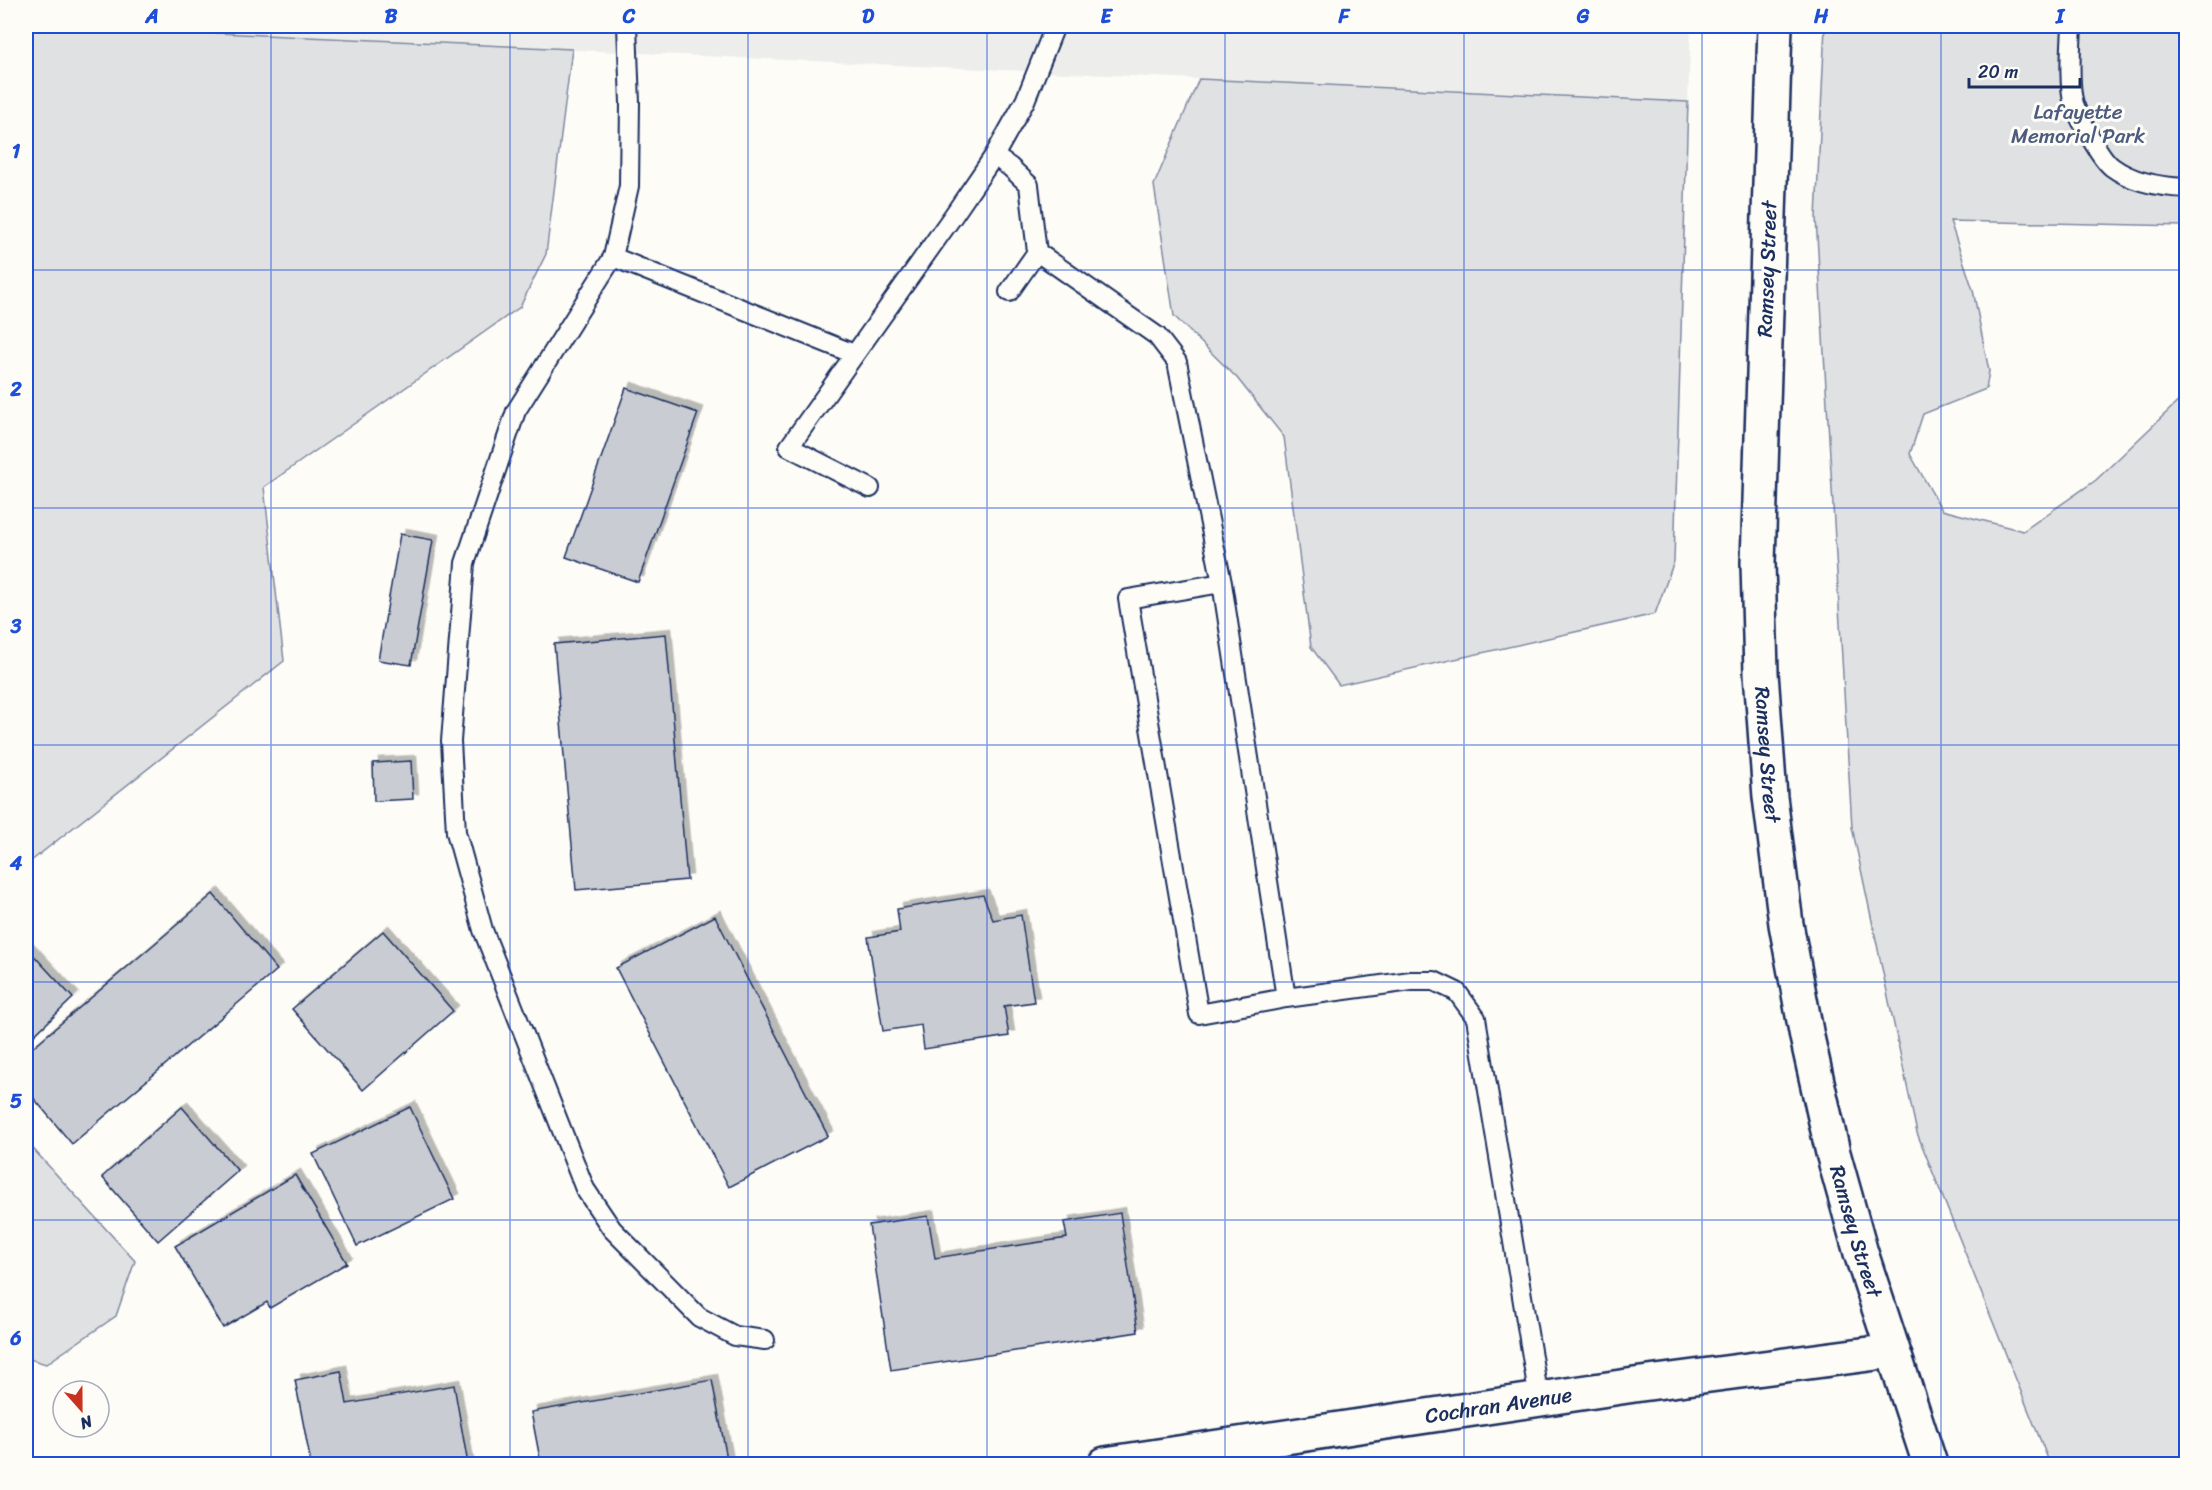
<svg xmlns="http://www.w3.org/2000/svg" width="2212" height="1490" viewBox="0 0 2212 1490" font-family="Sriracha,sans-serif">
<defs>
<filter id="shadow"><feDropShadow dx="5.5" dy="-5.5" stdDeviation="0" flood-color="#0004"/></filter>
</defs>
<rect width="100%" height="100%" fill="#fdfcf7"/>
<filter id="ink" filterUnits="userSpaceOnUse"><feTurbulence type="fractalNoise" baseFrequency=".0167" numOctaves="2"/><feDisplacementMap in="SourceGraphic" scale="12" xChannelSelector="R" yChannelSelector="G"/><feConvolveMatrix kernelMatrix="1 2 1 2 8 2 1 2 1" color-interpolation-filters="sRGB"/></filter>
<g filter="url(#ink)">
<path fill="#edeeec" d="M62 26H1691L1688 102Z"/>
<path fill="#e0e1e3" stroke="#7e88a0" stroke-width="1.5" d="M26 26H62L572 49 546 254 520 307 264 487 284 661 26 865Z
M1825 26H2186V226L1950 221 1973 290 1989 371 1986 389 1923 414 1910 454 1942 510 2023 531 2096 480 2186 394V1464H2050L1917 1133 1852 827 1816 218Z
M1199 79 1688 102 1674 561 1655 614 1339 685 1311 647 1284 437 1237 378 1174 316 1154 185Z
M26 1141 135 1261 116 1316 46 1364 26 1358Z"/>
<path fill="#c9ccd3" stroke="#1b2f5e" stroke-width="1.5" filter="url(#shadow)" d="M626 388 698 413 638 582 566 557Z
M400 534 433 540 411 665 378 660Z
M666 634 687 880 576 890 554 644Z
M411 761 413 799 374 801 373 763Z
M213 894 277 970 72 1144 26 1089V1053Z
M983 895 993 920 1021 915 1034 1002 1004 1006 1009 1036 924 1049 921 1025 883 1031 868 937 900 932 897 909Z
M715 916 828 1136 729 1187 616 968Z
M383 931 453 1011 363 1090 292 1009Z
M26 947 73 998 26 1043Z
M182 1107 238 1171 158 1241 102 1177Z
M410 1107 454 1199 357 1246 313 1154Z
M295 1175 347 1263 270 1308 267 1302 223 1328 175 1246Z
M1120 1213 1138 1332 891 1370 869 1225 928 1216 935 1258 1067 1238 1064 1222Z
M341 1371 347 1404 454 1385 468 1464H311L295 1380Z
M712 1380 728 1464H541L531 1412Z"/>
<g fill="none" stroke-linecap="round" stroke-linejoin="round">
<defs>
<path id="lane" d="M2072 26C2071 47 2068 84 2074 104 2079 118 2100 158 2112 167 2132 182 2162 187 2186 188
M994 156 1010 167 1029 185 1037 252
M613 257 629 186 630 103 627 26
M1009 292 1037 252 1157 336 1177 362 1222 583 1286 998 1199 1014 1128 599 1222 583
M870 488 789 447 953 216 994 156 1025 101 1055 26
M1286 998 1411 981H1434L1457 992 1476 1018 1539 1399
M765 1340 735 1336 699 1317 612 1229 585 1189 483 930 456 832 451 741 465 563 516 411 613 257 854 354"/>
<g id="street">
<path id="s1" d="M1105 1464 1641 1384 1892 1351"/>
</g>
<g id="primary">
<path id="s2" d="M1775 26 1758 563 1761 673 1770 797 1786 924 1807 1037 1833 1153 1861 1253 1930 1464"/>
</g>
</defs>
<use href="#lane" stroke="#1b2f5e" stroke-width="22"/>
<use href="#street" stroke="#1b2f5e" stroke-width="38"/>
<use href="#primary" stroke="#1b2f5e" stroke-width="38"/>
<use href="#lane" stroke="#fdfcf7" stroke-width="18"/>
<use href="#street" stroke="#fdfcf7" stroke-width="33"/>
<use href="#primary" stroke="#fdfcf7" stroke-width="33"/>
</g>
</g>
<path fill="none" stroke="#1d4ed8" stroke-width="1.5" stroke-opacity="0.55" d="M271 26V1464M510 26V1464M748 26V1464M987 26V1464M1225 26V1464M1464 26V1464M1702 26V1464M1941 26V1464M26 270H2186M26 508H2186M26 745H2186M26 982H2186M26 1220H2186"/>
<g text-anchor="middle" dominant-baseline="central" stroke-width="6" stroke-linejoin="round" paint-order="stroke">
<g font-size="21" fill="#4c5c7f" stroke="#fdfcf7">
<text x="2078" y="112">Lafayette<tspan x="2078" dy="24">Memorial Park</tspan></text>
</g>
<g font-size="21" fill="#1b2f5e" stroke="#fdfcf7">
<text transform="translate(1767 269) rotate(-88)">Ramsey Street</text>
<text stroke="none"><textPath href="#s2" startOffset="729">Ramsey Street</textPath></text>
<text stroke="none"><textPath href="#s2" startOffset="1215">Ramsey Street</textPath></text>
<text stroke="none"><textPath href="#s1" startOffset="398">Cochran Avenue</textPath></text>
</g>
</g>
<rect width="2212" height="1490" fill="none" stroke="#fdfcf7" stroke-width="66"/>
<g transform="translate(81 1409) rotate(159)"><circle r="28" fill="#fdfcf7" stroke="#a3aaba" stroke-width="1.5"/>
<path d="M0-4.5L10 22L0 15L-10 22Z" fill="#c8321e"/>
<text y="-9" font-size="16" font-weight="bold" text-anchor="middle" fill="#1b2f5e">N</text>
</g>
<path d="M1969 78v9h111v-9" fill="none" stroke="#1b2f5e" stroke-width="3"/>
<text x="1978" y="78" font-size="18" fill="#1b2f5e" stroke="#fdfcf7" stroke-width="4.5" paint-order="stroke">20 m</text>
<rect x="33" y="33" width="2146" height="1424" fill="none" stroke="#1d4ed8" stroke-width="2"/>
<g font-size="20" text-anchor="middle" font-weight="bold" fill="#1d4ed8">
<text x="152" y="23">A</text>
<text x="391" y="23">B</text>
<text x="629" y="23">C</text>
<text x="868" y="23">D</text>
<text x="1106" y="23">E</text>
<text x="1344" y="23">F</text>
<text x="1583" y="23">G</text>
<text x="1821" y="23">H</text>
<text x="2060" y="23">I</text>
<text x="16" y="158">1</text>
<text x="16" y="396">2</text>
<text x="16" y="633">3</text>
<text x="16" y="870">4</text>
<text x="16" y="1108">5</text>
<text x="16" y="1345">6</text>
</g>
</svg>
